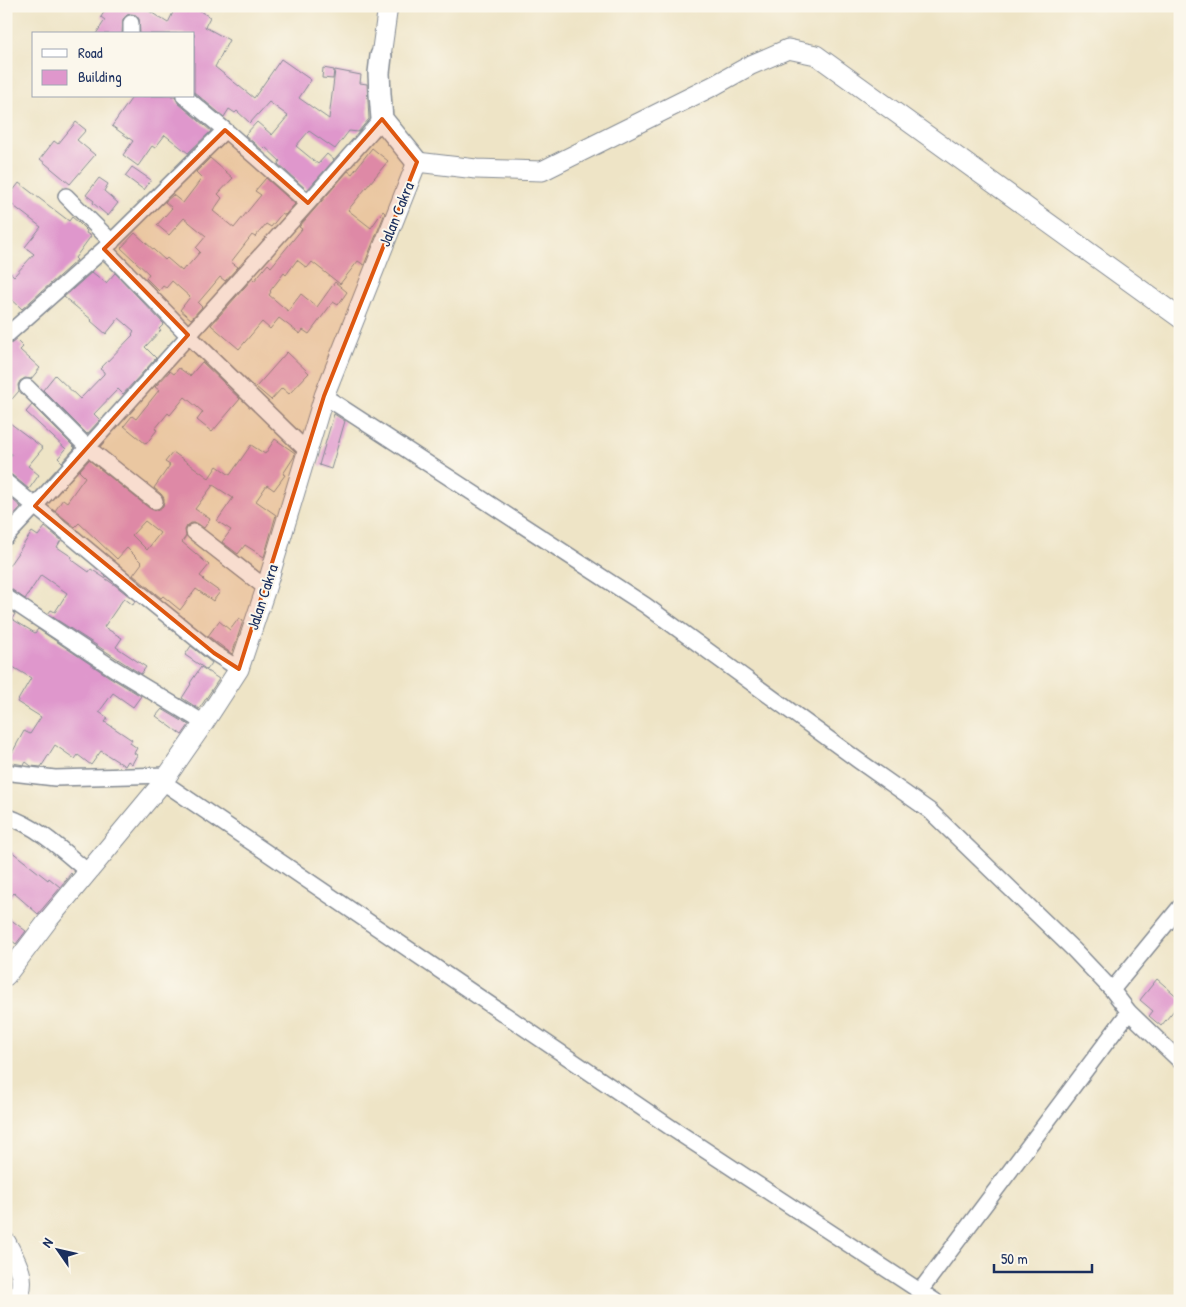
<svg xmlns="http://www.w3.org/2000/svg" width="1186" height="1307" viewBox="0 0 1186 1307" font-family="'Patrick Hand',sans-serif">
<rect width="100%" height="100%" fill="#fbf7ec"/>
<filter id="ink" filterUnits="userSpaceOnUse"><feTurbulence type="fractalNoise" baseFrequency=".02" numOctaves="2"/><feDisplacementMap in="SourceGraphic" scale="10" xChannelSelector="R" yChannelSelector="G"/><feConvolveMatrix kernelMatrix="1 2 1 2 8 2 1 2 1" color-interpolation-filters="sRGB"/></filter>
<filter id="wash" filterUnits="userSpaceOnUse"><feTurbulence type="fractalNoise" baseFrequency=".0096" numOctaves="4" result="noise"/><feDisplacementMap in="SourceGraphic" scale="20" xChannelSelector="R" yChannelSelector="G"/><feGaussianBlur stdDeviation="1.12" result="paint"/><feColorMatrix in="noise" values="0 0 0 0 0 0 0 0 0 0 0 0 0 0 0 0 0 1.4 0 .05"/><feComposite in="paint" operator="in"/></filter>
<g filter="url(#wash)">
<rect width="100%" height="100%" fill="#eee4c6"/>
<g id="blocks">
<path fill="#df97cc" fill-rule="evenodd" d="M108 6H141L168 23 176 6H191L210 17 205 27 229 40 215 67 254 98 281 59 311 80 299 98 329 119 335 70 361 75 360 83 367 84 369 119 358 132 349 131 335 149 309 131 296 146 318 164 327 154 334 160 307 190 278 164 280 161 265 147 262 150 245 135 257 122 272 135 288 116 269 102 250 123 237 111 235 113 229 109 224 117 194 92V34H140L139 19 136 15 131 14 127 15 123 19 122 34H96L105 20 101 17Z
M323 68 334 70 333 79 322 78Z
M133 96H175L178 103 211 131 188 153 165 135 155 148 152 146 138 166 123 155 133 141 112 126Z
M76 122 86 130 77 140 95 155 70 184 40 159 54 141 58 144Z
M372 148 388 161 348 210 371 228 383 211 385 213 364 265 358 261 340 284 312 262 307 268 297 260 286 275 284 273 270 291 271 292 269 295 288 311 301 294 317 307 335 282 347 292 338 305 333 302 309 334 303 330 300 334 279 318 270 329 262 322 239 349 211 325 252 279 254 281 268 264 271 267 302 229 299 227 348 171 352 174Z
M210 158 233 178 218 194 222 198 213 211 234 228 261 195 255 191 266 178 295 204 285 215 282 213 271 227 266 224 255 237 252 235 231 262 238 267 225 281 220 277 198 303 202 307 191 319 180 310 190 297 172 281 166 288 163 286 159 291 146 278 149 274 121 248 135 233 165 260 167 258 182 271 185 267 186 268 200 252 196 248 206 236 184 218 169 235 157 225 172 208 165 202 173 195 183 203 202 178 196 172Z
M132 167 151 180 144 190 125 176Z
M99 178 108 184 104 191 118 203 108 216 93 203 94 201 86 195Z
M19 183 69 221 72 217 78 222 87 231 86 233 91 236 75 258 77 260 22 309 6 294V269L14 276 34 254 25 247 41 227 6 200Z
M92 272 106 283 115 273 164 324 159 329 161 330 145 347 156 358 123 394 118 389 94 414 100 420 87 434 43 390 55 375 80 399 104 374V372L100 369 133 335 132 334 134 331 119 318 106 334 91 321 92 320 64 297Z
M16 340 23 347 20 350 40 368 31 379 25 378 20 381 18 385 19 391 12 399 6 394V345L12 343Z
M287 352 309 373 289 394 282 388 271 400 256 387Z
M202 362 224 383V384L240 399 212 432 197 420 203 412 185 397 170 415 168 413 155 429 157 430 146 444 124 426 132 416 136 419 159 390 155 387 170 371 174 374 179 368 190 376Z
M32 405 75 448 62 462 58 458 66 449 26 412Z
M334 414 345 421 331 469 319 465Z
M6 420 43 448 28 466 39 475 29 489 12 475 6 473V462L12 454 6 450Z
M275 439 295 453 294 457 283 474 285 475 274 490 267 485 256 501 276 515 264 557 245 545 238 554 222 542 231 530 217 521 233 498 213 485 195 509 210 519 204 528 197 523H191L187 526 185 530 186 536 182 542 209 565 200 576 204 579 203 580 220 592 213 601 196 589 180 610 163 596 161 598 133 575 142 563 127 548 117 559 79 523 75 527 55 511 63 499 67 502 85 477 79 471 89 460 149 508 153 510H158L163 506 164 502V498L161 494 154 488 170 465 165 462 173 452 209 478 217 466 230 475 251 445 265 454ZM145 521 160 533 147 550 132 535Z
M6 494 21 507 6 523Z
M45 527 61 540 57 547 72 557 71 559 89 572 91 569 115 585 135 601 133 605 124 598 104 627 122 638 116 647 146 667 141 674 48 614 51 610 55 612 67 593 41 575 25 599 11 589 6 588V570L32 532 38 536Z
M6 608 15 614 12 619 35 633 38 629 108 676 141 696 133 707 113 693 99 712 108 718 105 722 132 740 130 743 137 748 134 753 137 755 132 764 128 761 125 766 101 751 91 765 78 755 75 759 55 745 41 767 31 766 26 762 24 765 7 762 24 731 30 734 41 717 17 702 31 678 13 667 6 679Z
M239 618 243 621 232 654 208 636 219 621 230 630Z
M191 646 212 663 207 670 185 655Z
M201 667 219 679 199 709 182 698 191 684 190 683Z
M162 709 189 725 182 735 156 716Z
M6 847 48 880 49 878 60 887 71 873 72 874 38 914 14 893 6 902Z
M6 916 26 931 16 944 6 936Z
M1157 979 1180 999V1003L1161 1026 1149 1016 1153 1011 1140 1000Z"/>
</g>
</g>
<g filter="url(#ink)">
<use href="#blocks" fill-opacity="0" stroke="#848a92" stroke-width="1"/>
<g fill="none" stroke-linecap="round" stroke-linejoin="round">
<defs>
<path id="minor" d="M131 23V34
M184 96 225 130 308 203
M66 196 112 242
M104 249 188 335 307 451
M6 336 104 249 225 130
M27 387 88 448 155 501
M324 396 645 605 859 761 930 811 1074 950 1112 990 1129 1012 1180 1061
M6 482 136 590 214 653 239 669
M194 532 266 588
M6 537 35 506 308 203 382 119
M6 597 113 668 204 723
M6 771 12 773 55 778 168 775
M163 782 670 1127 935 1301
M6 816C39 827 62 850 88 872
M1112 990 1180 907
M920 1291 1129 1012"/>
<path id="tertiary" d="M381 56 388 6
M6 976 49 919 163 782 204 723 239 669 266 588 324 396 417 162 476 169 542 171 715 85 751 65 788 49 816 55 1180 318
M6 1242C16 1261 29 1280 16 1301"/>
<path id="secondary" d="M381 56 379 73 380 94 382 119 417 162"/>
</defs>
<use href="#minor" stroke="#848a92" stroke-width="18"/>
<use href="#tertiary" stroke="#848a92" stroke-width="21"/>
<use href="#secondary" stroke="#848a92" stroke-width="24"/>
<use href="#minor" stroke="#fff" stroke-width="15"/>
<use href="#tertiary" stroke="#fff" stroke-width="19"/>
<use href="#secondary" stroke="#fff" stroke-width="21"/>
</g>
</g>
<path fill="#de5710" fill-opacity="0.2" stroke="#de5710" stroke-width="4" stroke-linejoin="round" d="M382 119 417 162 324 396 239 669 214 653 35 506 188 335 104 249 225 130 308 203Z"/>
<g text-anchor="middle" dominant-baseline="central" stroke-width="4" stroke-linejoin="round" paint-order="stroke">
<g font-size="16" fill="#1b2f5e" stroke="#fbf7ec">
<text transform="translate(396 214) rotate(-68)">Jalan Cakra</text>
<text transform="translate(262 597) rotate(-72)">Jalan Cakra</text>
</g>
</g>
<rect width="1186" height="1307" fill="none" stroke="#fbf7ec" stroke-width="25"/>
<rect x="32" y="32" width="162" height="65" fill="#fbf7ec" stroke="#a1a7b3"/>
<rect x="42" y="49" width="25" height="8" fill="#ffffff" stroke="#a1a7b3"/>
<text x="78" y="58" font-size="15" fill="#1b2f5e">Road</text>
<rect x="42" y="70" width="25" height="15" fill="#df97cc" stroke="#a1a7b3"/>
<text x="78" y="82" font-size="15" fill="#1b2f5e">Building</text>
<g transform="translate(58 1250) rotate(304)" stroke="#fbf7ec" stroke-width="4" paint-order="stroke">
<path d="M0-4L9 19L0 12L-9 19Z" fill="#1b2f5e"/>
<text y="-8" font-size="14" font-weight="bold" text-anchor="middle" fill="#1b2f5e">N</text>
</g>
<path d="M994 1264v8h98v-8" fill="none" stroke="#1b2f5e" stroke-width="2.5"/>
<text x="1001" y="1264" font-size="15" fill="#1b2f5e" stroke="#fbf7ec" stroke-width="4" paint-order="stroke">50 m</text>
</svg>
